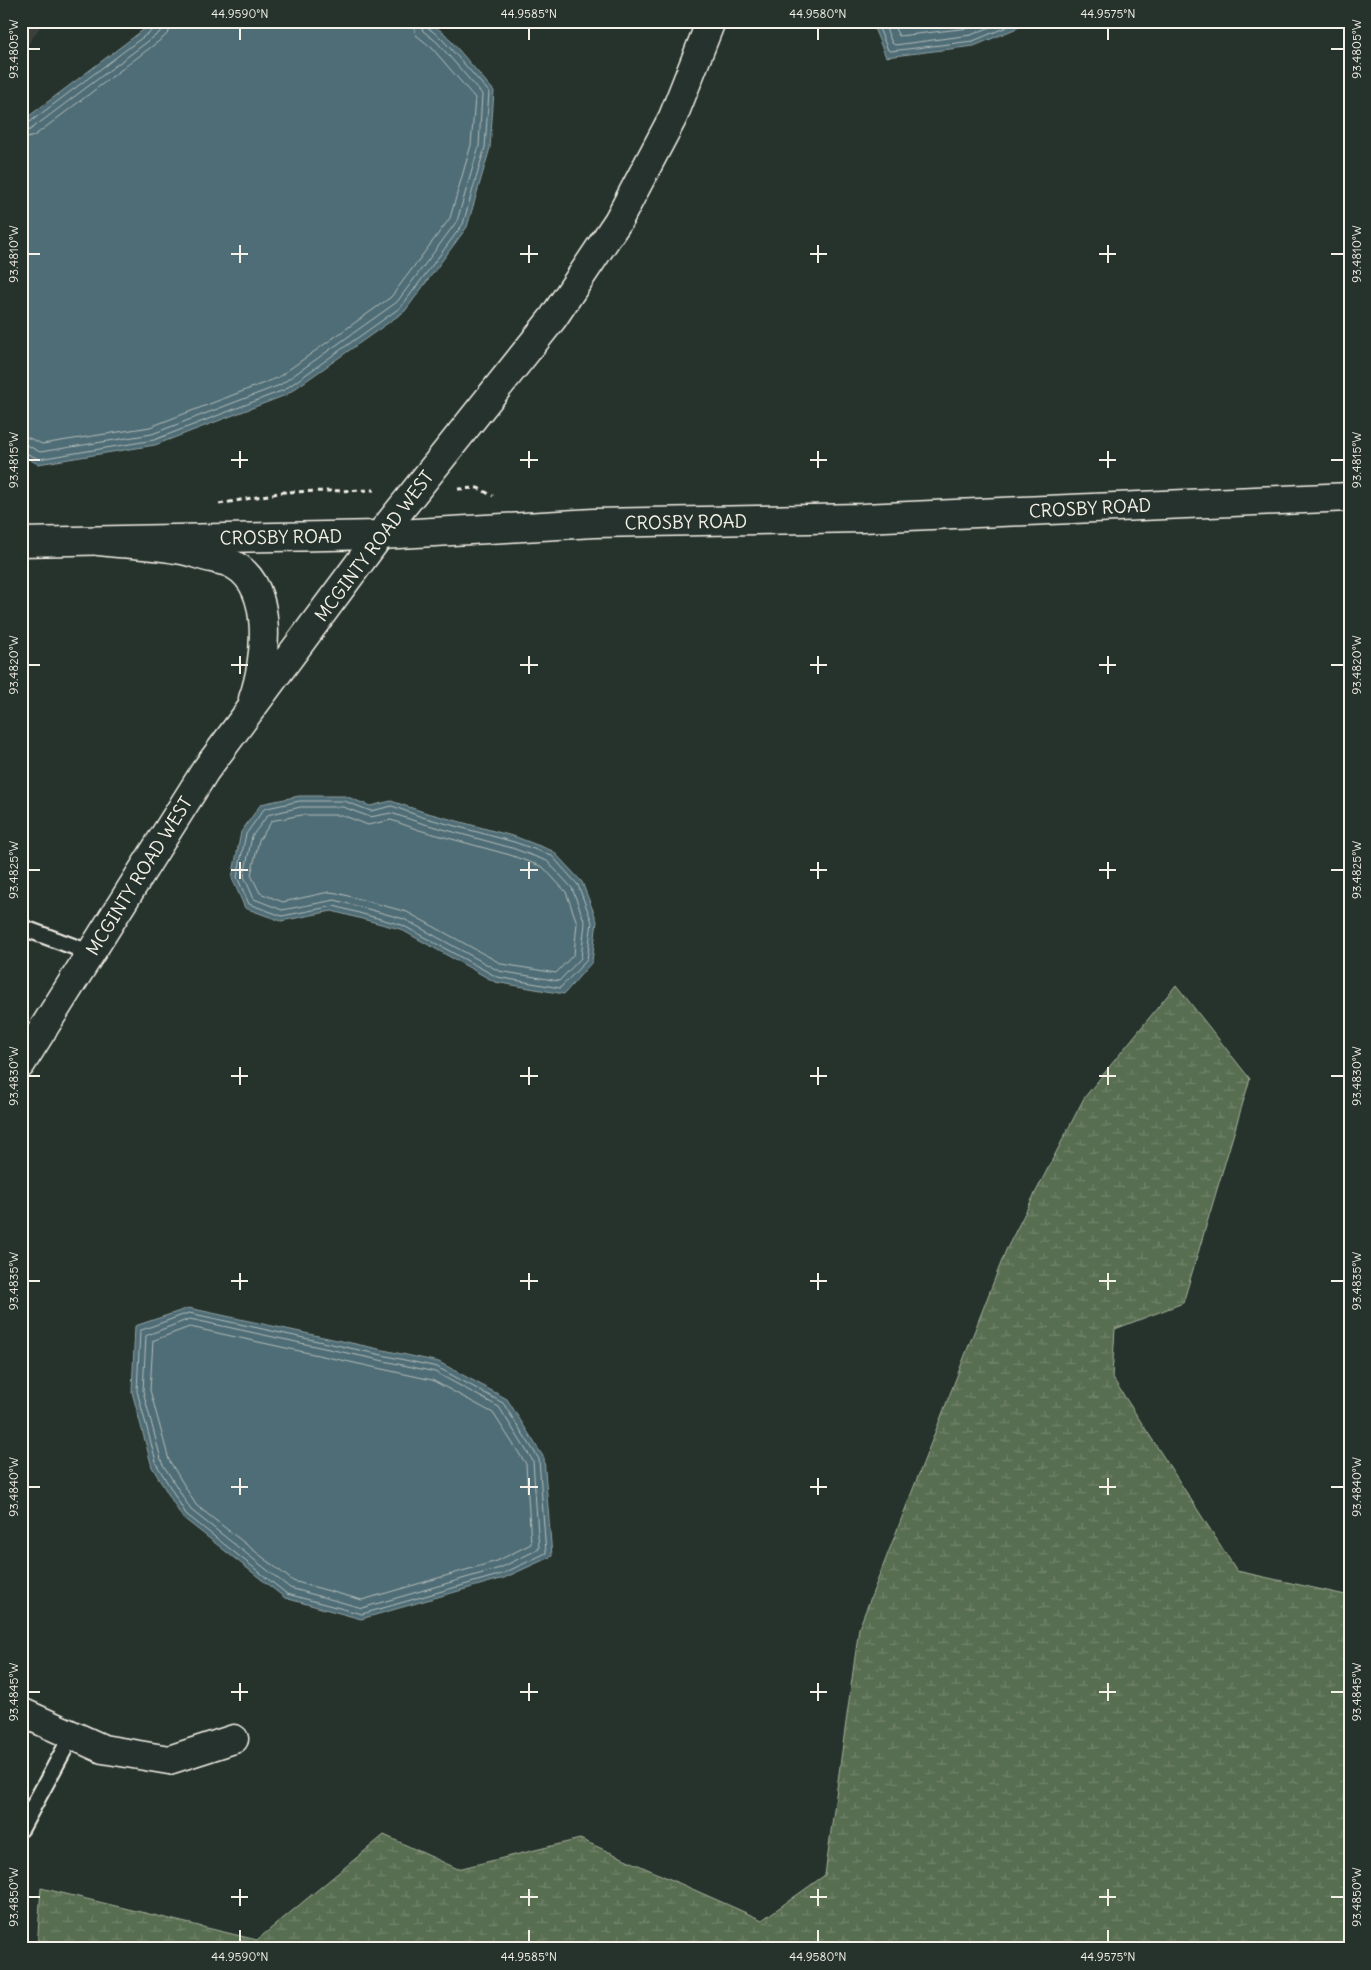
<svg xmlns="http://www.w3.org/2000/svg" width="1371" height="1970" viewBox="0 0 1371 1970" font-family="Delius,sans-serif">
<defs>
<pattern id="wetland-marsh" width="20" height="14" patternUnits="userSpaceOnUse" patternTransform="scale(1.25)"><rect width="20" height="14" fill="#596e51"/><path d="M1 5h8M5 5V1M11 12h8M15 12V8" fill="none" stroke="#71836a"/></pattern>
</defs>
<rect width="100%" height="100%" fill="#26332d"/>
<filter id="ink" filterUnits="userSpaceOnUse"><feTurbulence type="fractalNoise" baseFrequency=".02" numOctaves="2"/><feDisplacementMap in="SourceGraphic" scale="10" xChannelSelector="R" yChannelSelector="G"/><feConvolveMatrix kernelMatrix="1 2 1 2 8 2 1 2 1" color-interpolation-filters="sRGB"/></filter>
<g filter="url(#ink)">
<path fill="#3b413a" d="M21 21H44L21 55Z"/>
<path fill="url(#wetland-marsh)" stroke="#a6b09c" d="M1176 985 1250 1079 1183 1303 1115 1329 1112 1377 1237 1571 1350 1596V1949H37L41 1888 257 1940 384 1835 458 1869 580 1839 762 1920 825 1875 859 1628 1006 1250 1084 1098Z"/>
<path fill="#506d76" stroke="#92a2a4" d="M155 21H428L445 34 494 91 490 148 467 227 405 311 286 395 155 445 38 464 21 455V122Z
M871 21H1034L974 46 886 57Z
M299 796H345L370 806 391 801 424 812 516 837 553 851 582 882 597 921 592 962 564 994 495 982 400 929 332 911 281 921 245 908 232 878 241 832 261 804Z
M189 1308 439 1362 507 1399 544 1458 552 1556 504 1578 361 1619 285 1598 182 1517 152 1467 132 1392 135 1326Z"/>
<g fill="none" stroke-linecap="round" stroke-linejoin="round">
<path stroke="#b2bcba" stroke-width="1" d="M876 21 888 50 891 51 973 41 1021 21
M883 21 892 43 895 45 971 35 1005 21
M891 21 899 36 969 28 985 21
M21 126 26 125 155 28 158 21
M21 132 30 130 159 33 163 27 164 21
M21 140 34 136 163 38 169 32 171 21
M21 437 29 438 42 444 150 427 277 378 391 297 450 218 471 145 475 98 432 48 416 35 412 21
M21 445H27L40 452 152 434 280 385 397 302 457 221 479 146 482 94 437 42 423 31 420 21
M21 451 39 459 154 440 284 390 401 307 463 224 485 147 489 92 441 38 427 27 426 21
M300 801H344L371 811 392 806 422 817 514 842 551 855 578 885 592 922 587 960 560 988 497 977 402 925 334 906 282 916 249 904 237 877 246 834 264 809Z
M301 807H343L370 817 391 813 421 823 512 848 547 861 572 888 585 923 581 958 559 981 499 971 404 919 335 900 282 910 254 899 244 876 252 836 268 815Z
M302 815H342L368 825 391 820 419 830 510 855 543 867 566 892 577 923 574 954 556 973 502 964 407 912 337 893 329 892 283 902 260 893 251 875 259 840 272 821Z
M189 1313 437 1367 503 1403 539 1459 546 1553 502 1574 362 1614 287 1594 186 1514 157 1465 137 1391 140 1331Z
M190 1319 435 1372 499 1407 533 1461 539 1549 500 1568 362 1608 290 1588 191 1510 162 1463 143 1391 146 1336Z
M190 1327 432 1380 493 1413 526 1464 531 1544 497 1561 362 1600 293 1581 196 1505 169 1460 150 1390 153 1341Z"/>
<defs>
<path id="service" d="M21 927 91 953
M21 1829 72 1735"/>
<path id="minor" d="M380 535 594 523 862 518 1350 497
M21 1712 103 1749 169 1760 234 1739"/>
<path id="tertiary" d="M21 542 380 535"/>
<path id="secondary" d="M99 541C126 544 155 545 182 550 192 552 202 556 212 558 219 560 228 561 234 565 275 588 266 662 253 699
M21 1064 205 771 380 535 553 318 618 221 673 117 711 21"/>
</defs>
<use href="#service" stroke="#f4f1e8" stroke-width="19"/>
<use href="#minor" stroke="#f4f1e8" stroke-width="31"/>
<use href="#tertiary" stroke="#f4f1e8" stroke-width="31"/>
<use href="#secondary" stroke="#f4f1e8" stroke-width="31"/>
<path stroke="#f4f1e8" stroke-width="3" stroke-dasharray="5 4" stroke-linecap="butt" d="M458 489 478 488 493 496
M219 504 284 492 374 490"/>
<use href="#service" stroke="#26332d" stroke-width="15"/>
<use href="#minor" stroke="#26332d" stroke-width="28"/>
<use href="#tertiary" stroke="#26332d" stroke-width="28"/>
<use href="#secondary" stroke="#26332d" stroke-width="28"/>
</g>
</g>
<path fill="none" stroke="#f4f1e8" stroke-width="2" d="M240 28V40M529 28V40M818 28V40M1108 28V40M28 49H40M1331 49H1344M240 245V263M529 245V263M818 245V263M1108 245V263M28 254H40M231 254H248M520 254H538M810 254H827M1099 254H1116M1331 254H1344M240 451V468M529 451V468M818 451V468M1108 451V468M28 460H40M231 460H248M520 460H538M810 460H827M1099 460H1116M1331 460H1344M240 656V674M529 656V674M818 656V674M1108 656V674M28 665H40M231 665H248M520 665H538M810 665H827M1099 665H1116M1331 665H1344M240 862V879M529 862V879M818 862V879M1108 862V879M28 870H40M231 870H248M520 870H538M810 870H827M1099 870H1116M1331 870H1344M240 1067V1085M529 1067V1085M818 1067V1085M1108 1067V1085M28 1076H40M231 1076H248M520 1076H538M810 1076H827M1099 1076H1116M1331 1076H1344M240 1273V1290M529 1273V1290M818 1273V1290M1108 1273V1290M28 1281H40M231 1281H248M520 1281H538M810 1281H827M1099 1281H1116M1331 1281H1344M240 1478V1495M529 1478V1495M818 1478V1495M1108 1478V1495M28 1487H40M231 1487H248M520 1487H538M810 1487H827M1099 1487H1116M1331 1487H1344M240 1683V1701M529 1683V1701M818 1683V1701M1108 1683V1701M28 1692H40M231 1692H248M520 1692H538M810 1692H827M1099 1692H1116M1331 1692H1344M240 1889V1906M529 1889V1906M818 1889V1906M1108 1889V1906M28 1897H40M231 1897H248M520 1897H538M810 1897H827M1099 1897H1116M1331 1897H1344M240 1930V1942M529 1930V1942M818 1930V1942M1108 1930V1942"/>
<g text-anchor="middle" dominant-baseline="central" stroke-width="4.5" stroke-linejoin="round" paint-order="stroke">
<g font-size="18" fill="#f4f1e8" stroke="#26332d">
<text transform="translate(1090 508) rotate(-3)">CROSBY ROAD</text>
<text transform="translate(686 522) rotate(-1)">CROSBY ROAD</text>
<text transform="translate(281 537) rotate(-1)">CROSBY ROAD</text>
<text transform="translate(374 546) rotate(-53)">MCGINTY ROAD WEST</text>
<text transform="translate(139 876) rotate(-58)">MCGINTY ROAD WEST</text>
</g>
</g>
<rect width="1371" height="1970" fill="none" stroke="#26332d" stroke-width="55"/>
<rect x="28" y="28" width="1316" height="1914" fill="none" stroke="#f4f1e8" stroke-width="2"/>
<g font-size="12" text-anchor="middle" fill="#f4f1e8">
<text x="240" y="18">44.9590°N</text>
<text x="529" y="18">44.9585°N</text>
<text x="818" y="18">44.9580°N</text>
<text x="1108" y="18">44.9575°N</text>
<text transform="translate(1357 49) rotate(-90)" y="4">93.4805°W</text>
<text transform="translate(14 49) rotate(-90)" y="4">93.4805°W</text>
<text transform="translate(1357 254) rotate(-90)" y="4">93.4810°W</text>
<text transform="translate(14 254) rotate(-90)" y="4">93.4810°W</text>
<text transform="translate(1357 460) rotate(-90)" y="4">93.4815°W</text>
<text transform="translate(14 460) rotate(-90)" y="4">93.4815°W</text>
<text transform="translate(1357 665) rotate(-90)" y="4">93.4820°W</text>
<text transform="translate(14 665) rotate(-90)" y="4">93.4820°W</text>
<text transform="translate(1357 870) rotate(-90)" y="4">93.4825°W</text>
<text transform="translate(14 870) rotate(-90)" y="4">93.4825°W</text>
<text transform="translate(1357 1076) rotate(-90)" y="4">93.4830°W</text>
<text transform="translate(14 1076) rotate(-90)" y="4">93.4830°W</text>
<text transform="translate(1357 1281) rotate(-90)" y="4">93.4835°W</text>
<text transform="translate(14 1281) rotate(-90)" y="4">93.4835°W</text>
<text transform="translate(1357 1487) rotate(-90)" y="4">93.4840°W</text>
<text transform="translate(14 1487) rotate(-90)" y="4">93.4840°W</text>
<text transform="translate(1357 1692) rotate(-90)" y="4">93.4845°W</text>
<text transform="translate(14 1692) rotate(-90)" y="4">93.4845°W</text>
<text transform="translate(1357 1897) rotate(-90)" y="4">93.4850°W</text>
<text transform="translate(14 1897) rotate(-90)" y="4">93.4850°W</text>
<text x="240" y="1961">44.9590°N</text>
<text x="529" y="1961">44.9585°N</text>
<text x="818" y="1961">44.9580°N</text>
<text x="1108" y="1961">44.9575°N</text>
</g>
</svg>
